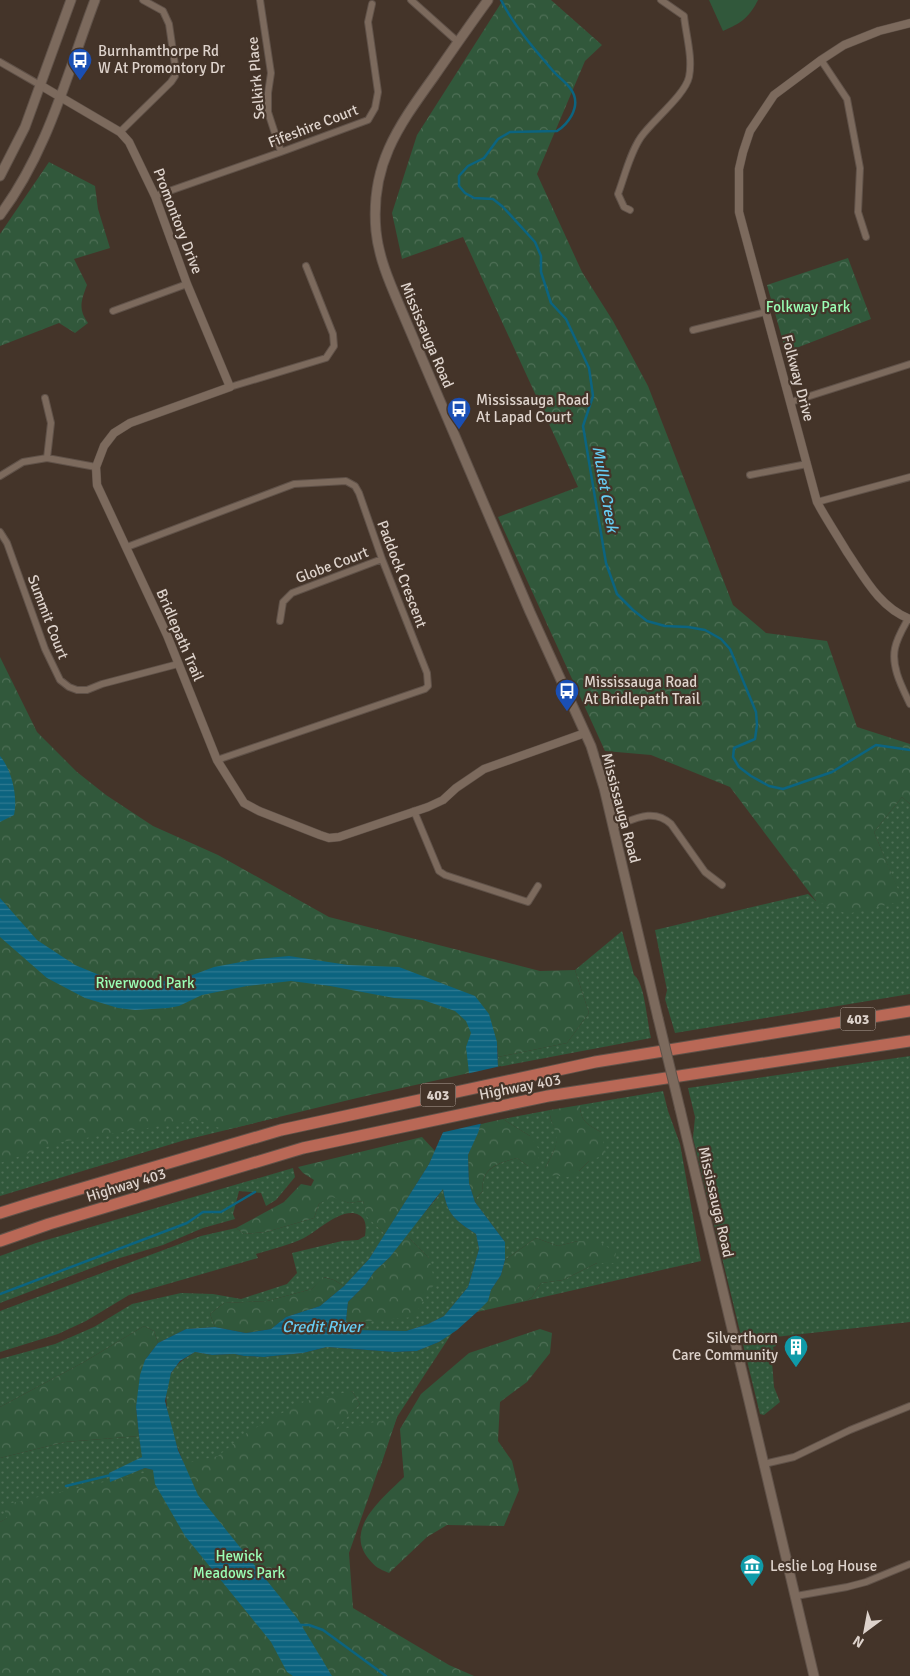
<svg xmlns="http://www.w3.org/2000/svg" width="910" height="1676" viewBox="0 0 910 1676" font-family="Signika,sans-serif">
<defs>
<pattern id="grass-dots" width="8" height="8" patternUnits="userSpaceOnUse" patternTransform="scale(1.25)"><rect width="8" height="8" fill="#31583b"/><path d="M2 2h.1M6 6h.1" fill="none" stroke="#4e6f56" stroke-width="1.8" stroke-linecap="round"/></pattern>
<pattern id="forest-crowns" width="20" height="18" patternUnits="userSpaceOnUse" patternTransform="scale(1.25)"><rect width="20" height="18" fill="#31583b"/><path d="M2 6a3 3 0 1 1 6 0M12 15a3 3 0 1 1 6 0" fill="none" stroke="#4e6f56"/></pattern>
<pattern id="water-rules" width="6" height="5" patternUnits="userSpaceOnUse" patternTransform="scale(1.25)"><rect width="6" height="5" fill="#0c6480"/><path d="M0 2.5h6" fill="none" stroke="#2f7991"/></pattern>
</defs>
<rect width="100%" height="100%" fill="#443429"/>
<path fill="url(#grass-dots)" d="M902 797 910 804V994L675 1033 665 999 667 990 655 930 808 894 816 901 902 900 874 832Z
M622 931 634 975C645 983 647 1023 651 1038L498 1067V1057L567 1043 589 1013 575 970Z
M910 1056V1322L775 1337 776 1346 773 1347 776 1361 772 1362 774 1387 780 1402 764 1415 760 1414 693 1138 695 1117 688 1088Z
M663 1091 668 1111 680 1144 701 1261 526 1301 532 1297 541 1283 563 1280 597 1263H614L578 1241 558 1246 536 1238 505 1260V1242L475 1202 477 1197 483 1191C480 1168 499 1163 517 1158L528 1166 530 1136 503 1119 550 1110C549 1119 554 1125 557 1134 559 1144 550 1159 545 1168L579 1171 589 1161 601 1132C588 1125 580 1121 580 1105Z
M95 1117H279L185 1140 0 1196V1145Z
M293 1168 295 1177 276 1200 266 1206 261 1193 239 1191 233 1214 235 1219 203 1228 163 1245 110 1261 0 1303V1256L36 1243Z
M443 1188C446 1214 456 1221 476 1234L479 1249 468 1287 444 1316 428 1324 406 1331 357 1330 350 1327 346 1321H373L429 1258 406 1235 436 1199Z
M332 1196 349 1203 363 1201 368 1217 385 1234 369 1259 344 1286 334 1280 324 1277 312 1289 267 1301 224 1303 210 1314 215 1327 186 1329 158 1343 154 1331 144 1326 84 1362 0 1407V1359L55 1344 94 1327 132 1304 181 1293 213 1294 241 1299 287 1284 297 1273 292 1253 342 1241 358 1240 365 1236C366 1228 367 1219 359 1215 343 1206 319 1230 304 1238 290 1245 272 1249 256 1254L258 1258 129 1295 86 1321 58 1334 0 1352V1311L201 1236 236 1228 244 1234 266 1232 314 1218 319 1204Z
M452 1333 397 1417 379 1471 380 1457 316 1447 360 1404 352 1391 192 1482C180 1455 155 1399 172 1372 178 1362 186 1358 195 1352L212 1355 234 1354 244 1356 264 1357 303 1353 327 1347 394 1352 417 1351 439 1342Z
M139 1436 143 1457 110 1473V1481L145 1468 153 1470 155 1484 17 1513 0 1522V1458L65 1442Z"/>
<path fill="url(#forest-crowns)" d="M503 0H551L602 45 585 61 537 174 582 272 613 321 648 386 733 605 766 633 827 641 857 727 910 744V804L902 797 874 832 903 901 847 914 816 901 730 787 651 755 605 751 498 517 578 487 463 237 402 259 392 213 417 135Z
M49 162 95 186 98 209 110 248 74 259 87 285C81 301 78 309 88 323L75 333 59 323 0 346V234Z
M848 258 871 319 786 352 767 285Z
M0 657 37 732 77 772 106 795 153 826 218 855 329 917 540 971 575 970 589 1013 567 1043 498 1057 497 1042 469 1073 357 1098 225 1130 197 1120 61 1142 0 1163Z
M580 1105C580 1121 588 1125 601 1132L606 1154 589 1161 579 1171 568 1177 549 1175 545 1168C550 1159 559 1144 556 1134 554 1125 549 1119 550 1110Z
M503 1119 530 1136 540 1151 538 1162 528 1166 517 1158C498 1163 480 1168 483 1191L477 1197 475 1202 469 1183 468 1155 481 1124Z
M422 1137 435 1151 429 1164 385 1234 367 1217 363 1201 349 1203 332 1197 319 1204 314 1218 266 1232 244 1234 236 1228 284 1202 301 1184 311 1186 314 1180 303 1173 298 1167Z
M406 1235 429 1258 435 1283 413 1317 373 1321H346L348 1302 366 1284 374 1272 390 1257Z
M536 1238 558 1246 578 1241H597L616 1252 614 1263H597L563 1280 541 1283 532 1297 526 1301 477 1312 487 1301 491 1290 501 1275 505 1260Z
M323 1277 334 1280 344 1286 320 1306 286 1317 271 1329 246 1333 215 1327 210 1314 224 1303 267 1301 312 1289Z
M144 1326 154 1331 158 1343 145 1360 136 1407 139 1436 65 1442 0 1458V1407L84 1362Z
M540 1329 552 1333 550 1353 527 1382 500 1402 498 1441 512 1461 519 1490 504 1526 447 1525 427 1537 389 1573C379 1569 375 1567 368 1558 344 1528 384 1497 404 1477L400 1429 421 1394 469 1353Z
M352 1391 360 1404 334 1431 397 1417 349 1553 353 1608 449 1665 474 1676H0V1522L7 1518 3 1505 218 1456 248 1432 302 1402Z"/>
<path fill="#31583b" d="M709 0H758C749 18 741 23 723 31Z"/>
<path fill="url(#water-rules)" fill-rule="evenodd" d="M0 756C12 770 18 797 14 815L0 822Z
M0 898 37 940 75 965 97 974 130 985 182 979 214 967 257 959 289 956 348 965 399 967 475 996 489 1014 497 1042 498 1067 478 1133 468 1155 469 1183 475 1202 505 1242V1260L501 1275 491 1290 488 1301 477 1312 457 1330 439 1342 417 1351 394 1352 327 1347 303 1353 264 1357 244 1356 234 1354 212 1355 195 1352 180 1361 171 1373 165 1401 178 1450 198 1495 297 1618 332 1676H293L287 1672 271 1642 185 1536 155 1484 153 1470 145 1468 110 1482 109 1473 142 1457 139 1436 136 1407 140 1375 145 1360 158 1343 186 1329 215 1327 246 1333 271 1329 286 1317 320 1306 344 1286 369 1259 429 1164 469 1073 466 1047 471 1033 466 1021 455 1011 423 1000 394 998 330 986 291 981 247 986 202 995 179 1006 168 1008 135 1010 118 1008 85 998 47 978 0 937ZM443 1189C447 1215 455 1220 476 1234L479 1249 468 1287 444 1316 428 1324 406 1331 357 1330 350 1327 346 1321 348 1302 366 1284 374 1272 390 1257Z"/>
<path fill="#443429" d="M501 1066 484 1123 440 1133 466 1074Z"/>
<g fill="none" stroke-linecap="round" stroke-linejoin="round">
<path stroke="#0c6480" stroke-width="2.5" d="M501 0C514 26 535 50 554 72 561 80 570 84 574 95 579 109 568 124 557 131L510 132 498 139 484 158 468 166 459 176V186L465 193 474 198 493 199 503 207 535 242 541 256V272L551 303 566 319 589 368 593 396 583 426 606 563 617 594 633 610 647 621 665 626 688 627 705 630 721 639 730 649 756 712 757 725 755 739 734 748 733 757 739 767 751 776 769 786 783 789 832 772 876 745 910 750
M0 1294 187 1223 203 1212H221L255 1192
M66 1486 111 1475
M298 1625H309L323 1630 386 1676"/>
<defs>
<path id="minor" d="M260 0 271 73 268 93V112L281 152
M411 0 458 42
M821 60 847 99 860 168 858 212 866 237
M0 62 40 85
M120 132 171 82 175 76V65L169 24 163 11 143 0
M155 196 281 152 368 120 375 108 378 92 368 22 372 4
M630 210 624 207 618 194C625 175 630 153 641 137 653 120 685 95 689 77 693 58 686 35 684 16L661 0
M113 311 187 284
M693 330 766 312
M230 387 326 358 334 346 333 334 306 266
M45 398 51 423 47 458
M791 402 910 364
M750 475 807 464
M0 476 23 462 47 458 96 467
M817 502 910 477
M0 532 7 543 45 649 60 680 69 687 77 690H87L102 684 178 664
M127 547 294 484 346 481 355 486 359 493 382 559 427 673 428 686 425 689 217 760
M908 619C903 628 897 638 895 648 891 667 902 687 910 704
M280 621 283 602 292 593 382 559
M414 811 439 871 445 875 528 902 538 886
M613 827C633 820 653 807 671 824L705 872 722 885
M764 1464 794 1457 850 1430 910 1406
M796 1596 847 1587 866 1582 910 1564"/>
<path id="tertiary" d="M910 23 879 31 844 45 821 60 774 95 750 131 743 152 739 169V212L817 502C826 519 837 535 847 552 864 577 880 608 910 619
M40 85 120 132 129 142 155 196 187 284 230 387 130 423 114 433 104 446 96 467 97 485 167 635 217 760 244 803 259 811 320 835 329 838 339 837 428 807 443 800 456 788 484 769 585 733"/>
<path id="secondary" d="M488 0C469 26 451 52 433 78 397 128 370 166 376 231 379 262 394 292 406 321L530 612 591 746 604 788 658 1018
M0 176 25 127 71 0
M0 215C48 151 67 74 95 0
M680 1109 814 1676"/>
<path id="motorway" d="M0 1213 32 1203 281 1130 595 1062 910 1011
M0 1241 49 1224 303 1148 548 1096 910 1041"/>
</defs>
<use href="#minor" stroke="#605249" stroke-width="8"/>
<use href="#tertiary" stroke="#605249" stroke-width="9"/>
<use href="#secondary" stroke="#605249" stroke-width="11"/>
<use href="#motorway" stroke="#605249" stroke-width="13"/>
<use href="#minor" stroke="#7c6a5d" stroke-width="6"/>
<use href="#tertiary" stroke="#7c6a5d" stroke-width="8"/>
<use href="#secondary" stroke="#7c6a5d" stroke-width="9"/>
<use href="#motorway" stroke="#b96856" stroke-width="11"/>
<defs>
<path id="secondary-bridge" d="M658 1018 680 1109"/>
</defs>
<use href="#secondary-bridge" stroke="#605249" stroke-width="11" stroke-linecap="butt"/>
<use href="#secondary-bridge" stroke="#7c6a5d" stroke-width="9"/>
</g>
<defs>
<symbol id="bus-pin" viewBox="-11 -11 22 30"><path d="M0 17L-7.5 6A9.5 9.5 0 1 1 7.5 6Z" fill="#1a4fb4" stroke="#443429"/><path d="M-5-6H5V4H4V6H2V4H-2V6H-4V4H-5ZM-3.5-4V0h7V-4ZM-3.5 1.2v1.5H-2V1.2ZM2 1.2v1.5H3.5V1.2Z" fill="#fff"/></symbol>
<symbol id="building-pin" viewBox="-11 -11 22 30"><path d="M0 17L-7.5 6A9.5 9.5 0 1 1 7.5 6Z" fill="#0f9aa8" stroke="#443429"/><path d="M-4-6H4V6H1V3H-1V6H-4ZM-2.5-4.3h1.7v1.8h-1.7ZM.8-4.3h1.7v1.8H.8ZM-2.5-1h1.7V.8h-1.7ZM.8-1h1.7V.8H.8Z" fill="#fff"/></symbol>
<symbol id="museum-pin" viewBox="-11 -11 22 30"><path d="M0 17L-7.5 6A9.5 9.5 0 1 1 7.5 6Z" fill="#0f9aa8" stroke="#443429"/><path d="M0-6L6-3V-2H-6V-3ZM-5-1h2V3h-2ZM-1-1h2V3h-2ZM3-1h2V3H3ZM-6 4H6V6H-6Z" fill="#fff"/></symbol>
</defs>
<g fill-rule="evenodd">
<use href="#bus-pin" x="66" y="46" width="28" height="38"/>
<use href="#bus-pin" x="445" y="395" width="28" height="38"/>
<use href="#bus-pin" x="553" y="677" width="28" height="38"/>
<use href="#building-pin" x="782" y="1333" width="28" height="38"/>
<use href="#museum-pin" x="738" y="1552" width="28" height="38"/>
</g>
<g text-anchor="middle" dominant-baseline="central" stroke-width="4.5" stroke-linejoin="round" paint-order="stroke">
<g fill="#443429" stroke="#b0a39b" stroke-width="1">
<rect x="840.5" y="1007.5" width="35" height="23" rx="4"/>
<rect x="420.5" y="1083.5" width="35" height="23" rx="4"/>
</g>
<g font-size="14" font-weight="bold" fill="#ded3cc">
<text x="858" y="1019">403</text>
<text x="438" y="1095">403</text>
</g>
<g font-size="15" fill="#ded3cc" stroke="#443429" text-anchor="start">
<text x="98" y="51">Burnhamthorpe Rd<tspan x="98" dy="17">W At Promontory Dr</tspan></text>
<text x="476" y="400">Mississauga Road<tspan x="476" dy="17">At Lapad Court</tspan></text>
<text x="584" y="682">Mississauga Road<tspan x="584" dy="17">At Bridlepath Trail</tspan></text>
<text x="778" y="1338" text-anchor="end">Silverthorn<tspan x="778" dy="17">Care Community</tspan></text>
<text x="770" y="1566">Leslie Log House</text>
</g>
<g font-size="15" fill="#ded3cc" stroke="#443429">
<text transform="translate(256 78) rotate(-95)">Selkirk Place</text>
<text transform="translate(313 126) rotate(-21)">Fifeshire Court</text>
<text transform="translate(178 221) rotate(69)">Promontory Drive</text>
<text transform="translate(427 335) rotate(67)">Mississauga Road</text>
<text transform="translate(798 378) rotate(75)">Folkway Drive</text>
<text transform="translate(332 565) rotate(-21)">Globe Court</text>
<text transform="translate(402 574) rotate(69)">Paddock Crescent</text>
<text transform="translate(48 617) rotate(69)">Summit Court</text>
<text transform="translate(180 635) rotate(67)">Bridlepath Trail</text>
<text transform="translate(621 808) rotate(75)">Mississauga Road</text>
<text transform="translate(520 1087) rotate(-11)">Highway 403</text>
<text transform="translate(126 1185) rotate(-17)">Highway 403</text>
<text transform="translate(716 1202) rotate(77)">Mississauga Road</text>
</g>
<g font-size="15" fill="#9afeb5" stroke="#443429">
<text x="808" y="307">Folkway Park</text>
<text x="145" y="983">Riverwood Park</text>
<text x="239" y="1556">Hewick<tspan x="239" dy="17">Meadows Park</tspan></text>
</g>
<g font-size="16" font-style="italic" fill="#66cdf4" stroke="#443429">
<text transform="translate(605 489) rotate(80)">Mullet Creek</text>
<text x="322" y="1327">Credit River</text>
</g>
</g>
<g transform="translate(865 1631) rotate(212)" stroke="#443429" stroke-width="4" paint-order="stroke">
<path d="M0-4L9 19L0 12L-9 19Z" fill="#ded3cc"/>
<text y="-8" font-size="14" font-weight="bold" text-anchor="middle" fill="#ded3cc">N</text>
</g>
</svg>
